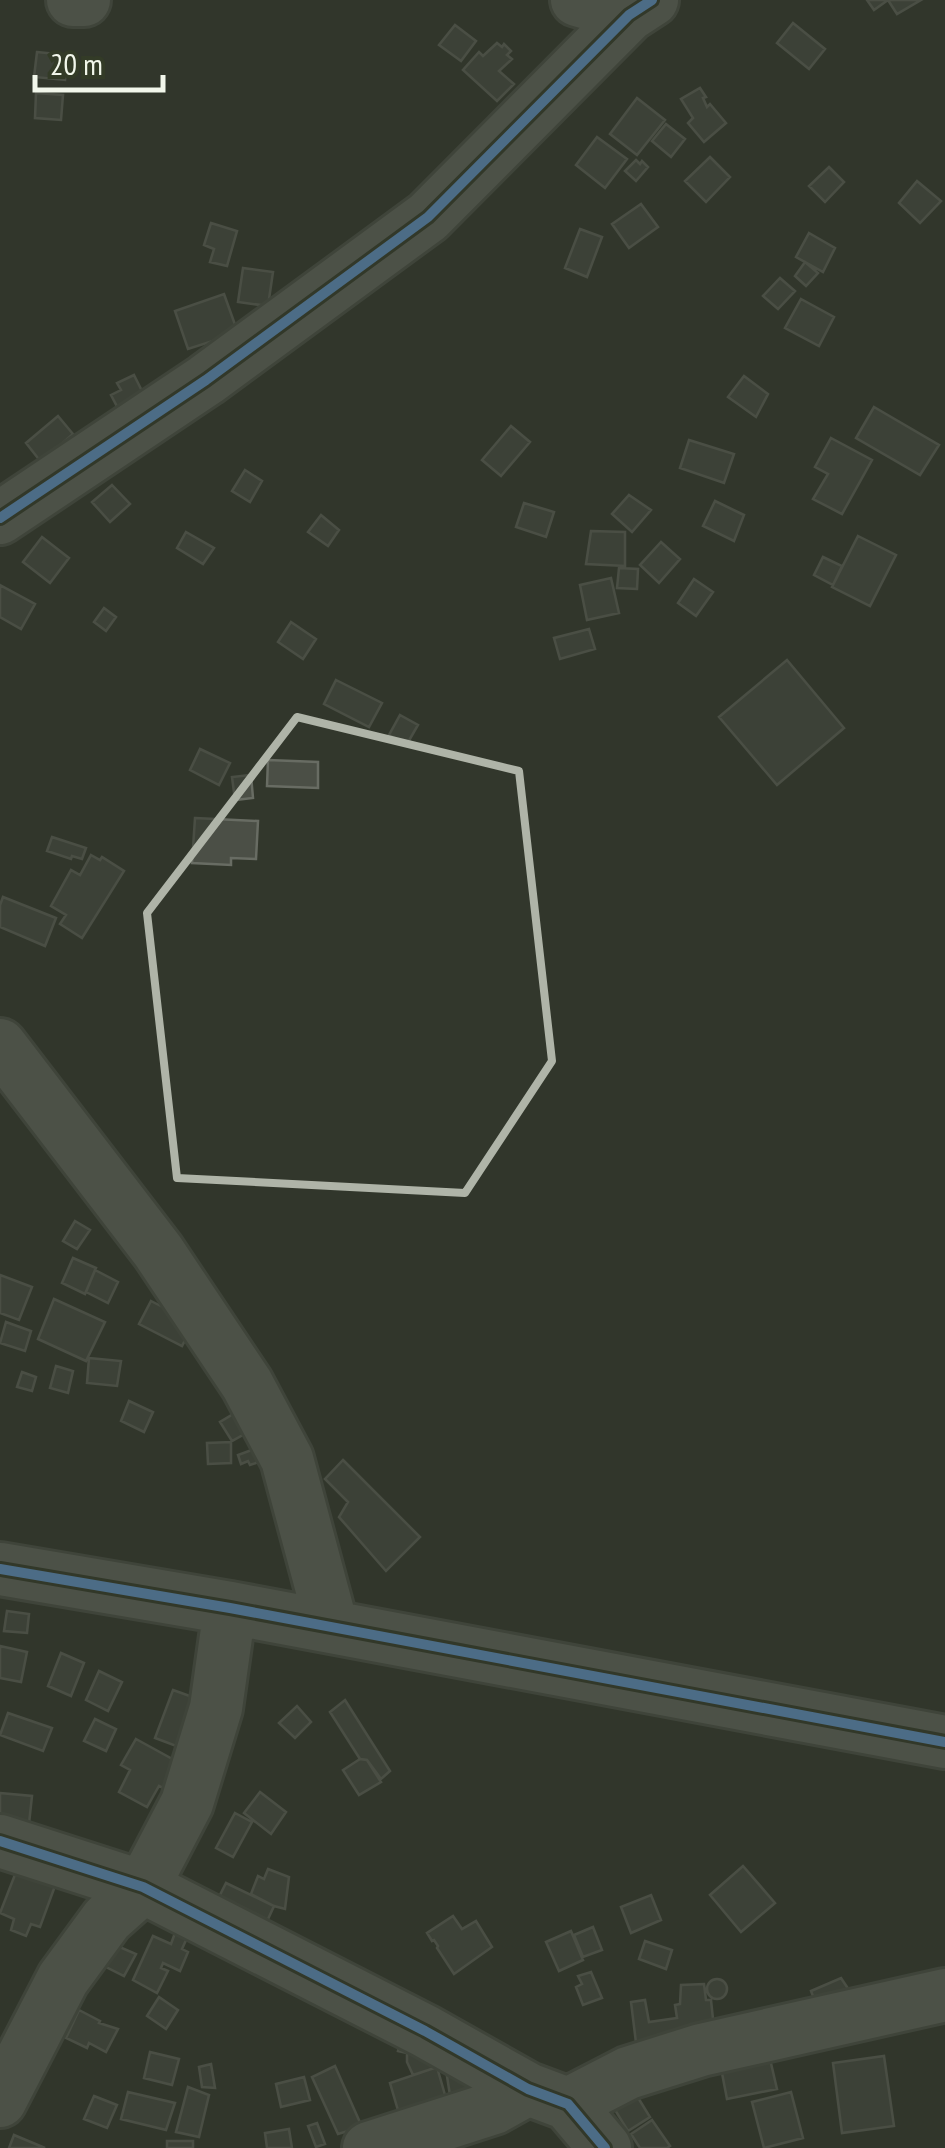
<svg xmlns="http://www.w3.org/2000/svg" width="945" height="2148" viewBox="0 0 945 2148" font-family="'PT Sans Narrow',sans-serif">
<rect width="100%" height="100%" fill="#32372c"/>
<path fill="#4b4f46" stroke="#686c63" stroke-width="2.5" d="M867 0H921L897 14 888 0 874 10Z
M793 23 825 49 809 69 777 43Z
M455 25 476 41 461 61 439 45Z
M497 43 502 47 504 44 511 51 507 55 512 59 499 71 514 84 497 101 463 70 479 52 483 56Z
M37 52 67 55 65 80 34 77Z
M700 88 706 97 703 98 707 107 710 104 726 123 704 142 688 123 693 118 681 99Z
M36 93 63 95 61 120 35 118Z
M637 98 665 120 637 155 610 134Z
M666 124 685 139 671 157 652 141Z
M597 137 627 159 605 188 576 165Z
M710 157 730 177 706 202 685 181Z
M636 160 640 164 642 161 648 167 636 181 625 171Z
M829 167 844 182 825 202 809 186Z
M917 181 941 201 920 223 899 203Z
M641 204 658 227 629 248 612 224Z
M211 223 237 231 227 266 210 262 214 249 204 245Z
M580 229 602 237 587 277 565 268Z
M809 233 835 248 823 272 796 257Z
M805 262 818 273 806 286 795 276Z
M243 268 273 272 268 306 238 302Z
M780 278 795 291 778 309 763 296Z
M224 294 238 333 188 349 175 311Z
M801 299 834 317 819 346 785 328Z
M134 375 148 403 122 416 111 395 121 390 117 383Z
M744 376 768 394 756 417 728 397Z
M874 407 939 445 920 475 856 438Z
M58 416 73 434 41 462 26 443Z
M511 426 530 442 501 476 482 460Z
M831 438 872 460 842 514 813 499 828 474 815 467Z
M689 440 734 454 724 483 680 468Z
M245 470 262 481 250 502 232 491Z
M112 485 130 504 110 522 92 502Z
M629 495 651 510 632 532 612 514Z
M715 501 744 515 734 541 703 526Z
M524 503 554 512 546 537 516 527Z
M321 515 339 530 328 546 308 532Z
M591 531 625 532V566L586 564Z
M186 532 214 548 203 564 177 548Z
M858 536 896 555 870 606 832 587Z
M42 537 69 558 50 583 23 562Z
M661 542 680 559 659 583 640 565Z
M823 557 842 566 833 585 814 575Z
M619 568 638 569 637 589 617 588Z
M611 578 619 613 587 620 580 585Z
M694 579 713 592 696 616 678 603Z
M0 585 35 604 21 629 0 617Z
M104 608 116 617 106 631 94 622Z
M291 622 316 639 303 659 278 642Z
M589 629 595 649 560 659 554 638Z
M787 660 844 728 777 785 719 717Z
M336 680 382 703 369 727 324 704Z
M400 715 418 725 407 744 389 735Z
M200 749 230 763 219 785 190 770Z
M268 760 318 762V788L267 786Z
M251 775 253 798 235 800 232 777Z
M195 818 258 821 256 859 231 858V865L192 863Z
M52 837 86 848 82 859 72 856 71 859 47 851Z
M91 855 100 860 102 857 124 871 82 938 60 924 66 915 51 906 71 870 80 875Z
M3 897 56 918 45 946 0 927V905Z
M75 1221 90 1230 77 1249 63 1241Z
M73 1258 96 1268 85 1294 62 1283Z
M95 1270 118 1282 108 1303 86 1292Z
M0 1275 32 1287 19 1320 0 1313Z
M54 1299 105 1322 86 1361 38 1339Z
M151 1301 194 1323 182 1346 139 1324Z
M6 1322 31 1331 25 1351 0 1343Z
M89 1358 121 1361 117 1386 87 1383Z
M56 1366 73 1371 68 1393 50 1388Z
M22 1372 36 1377 32 1391 17 1387Z
M129 1401 153 1412 144 1432 121 1421Z
M245 1407 257 1427 232 1441 220 1422Z
M231 1442V1463L208 1464 207 1443Z
M260 1447 265 1460 250 1465 248 1461 241 1464 238 1455Z
M343 1460 420 1537 386 1571 339 1517 348 1502 325 1479Z
M7 1611 29 1614 27 1633 4 1631Z
M0 1646 27 1652 21 1682 0 1678Z
M61 1653 84 1663 71 1696 48 1686Z
M99 1671 122 1682 108 1711 86 1700Z
M173 1690 201 1700 184 1749 155 1738Z
M345 1700 390 1771 381 1779 367 1760 360 1759 330 1712Z
M297 1706 311 1722 295 1738 279 1723Z
M8 1713 52 1728 43 1751 0 1735Z
M95 1719 116 1729 106 1751 84 1741Z
M136 1739 185 1766 171 1792 159 1786 147 1807 119 1792 130 1770 121 1765Z
M360 1759 367 1760 381 1782 359 1795 343 1770Z
M260 1792 286 1812 271 1834 244 1813Z
M0 1793 32 1796 29 1824 0 1821Z
M235 1813 252 1822 233 1857 216 1848Z
M743 1866 775 1903 741 1932 710 1895Z
M268 1869 289 1877 285 1909 274 1906 251 1894 258 1876 264 1879Z
M16 1872 55 1886 40 1927 31 1924 26 1936 11 1930 14 1919 0 1913Z
M226 1883 274 1906 263 1930 214 1907Z
M651 1895 661 1920 631 1933 621 1907Z
M453 1916 462 1929 476 1921 492 1947 454 1974 437 1948 438 1946 434 1940 432 1941 427 1933Z
M593 1927 602 1950 583 1957 574 1935Z
M571 1931 583 1960 559 1971 546 1942Z
M175 1933 187 1938 182 1949 188 1952 180 1971 163 1963 161 1968 168 1971 157 1993 133 1980 153 1936 171 1944Z
M645 1941 672 1950 666 1969 639 1959Z
M108 1942 136 1954 124 1976 98 1963Z
M591 1972 602 1998 583 2005 576 1987 582 1984 578 1976Z
M841 1978 859 2005 819 2012 811 1991Z
M707 1989a10 10 0 1 1 20 0a10 10 0 1 1-20 0Z
M704 1984 706 2000H711L714 2028 637 2051 631 2002 645 2000 649 2022 677 2018 675 2005 680 2004 681 1985Z
M159 1997 178 2010 166 2029 147 2016Z
M79 2010 100 2021 99 2023 118 2029 106 2052 89 2043 87 2048 66 2038Z
M402 2034 433 2053 435 2068 413 2075 407 2062V2053L398 2051Z
M150 2052 179 2059 172 2085 144 2078Z
M884 2056 894 2126 842 2133 833 2063Z
M770 2059 777 2089 727 2099 721 2068Z
M211 2064 215 2088 202 2087 199 2067Z
M335 2066 362 2127 338 2134 312 2077Z
M471 2066 477 2104 452 2108 446 2070Z
M437 2067 449 2109 402 2124 390 2083Z
M304 2077 310 2100 281 2107 276 2084Z
M188 2087 209 2095 199 2137 176 2132Z
M128 2092 175 2103 166 2130 121 2119Z
M791 2092 803 2138 764 2148 752 2102Z
M94 2096 117 2105 107 2128 84 2119Z
M637 2096 650 2117 628 2131 615 2110Z
M652 2120 670 2146 667 2148H640L631 2134Z
M317 2123 325 2144 316 2147 308 2126Z
M289 2129 292 2148H267L265 2133Z
M14 2135 45 2148H9Z
M167 2141H193V2148H167Z"/>
<g fill="none" stroke-linecap="round" stroke-linejoin="round">
<defs>
<path id="minor" d="M73 0H84
M577 0 629 15
M0 518 206 380 428 217 629 15 652 0
M0 1045 158 1251 247 1384 287 1459 332 1627
M0 1569 230 1608 945 1742
M0 1841 143 1887 425 2031 528 2089 568 2104 605 2148
M0 2101 63 1979 107 1919 143 1887 187 1803 216 1708 230 1608
M568 2104 628 2073 701 2050 945 1995
M369 2148 494 2108 528 2089"/>
</defs>
<use href="#minor" stroke="#51564c" stroke-width="58"/>
<use href="#minor" stroke="#6e7269" stroke-width="52"/>
<defs>
<path id="cycleway" d="M0 518 206 380 428 217 629 15 652 0
M0 1569 230 1608 945 1742
M0 1841 143 1887 425 2031 528 2089 568 2104 605 2148"/>
</defs>
<use href="#cycleway" stroke="#333b27" stroke-width="16"/>
<use href="#cycleway" stroke="#6dadf4" stroke-width="10"/>
</g>
<path d="M0 0H945V2148H0ZM297 717 519 771 552 1061 465 1193 177 1178 147 913Z" fill="#32372c" fill-opacity=".55" fill-rule="evenodd"/>
<path fill="none" stroke="#afb4a8" stroke-width="8" stroke-linejoin="round" d="M297 717 519 771 552 1061 465 1193 177 1178 147 913Z"/>
<path d="M35 75v15h128v-15" fill="none" stroke="#f2f7eb" stroke-width="5"/>
<text x="50" y="75" font-size="30" fill="#f2f7eb" stroke="#333b27" stroke-width="8" paint-order="stroke">20 m</text>
</svg>
